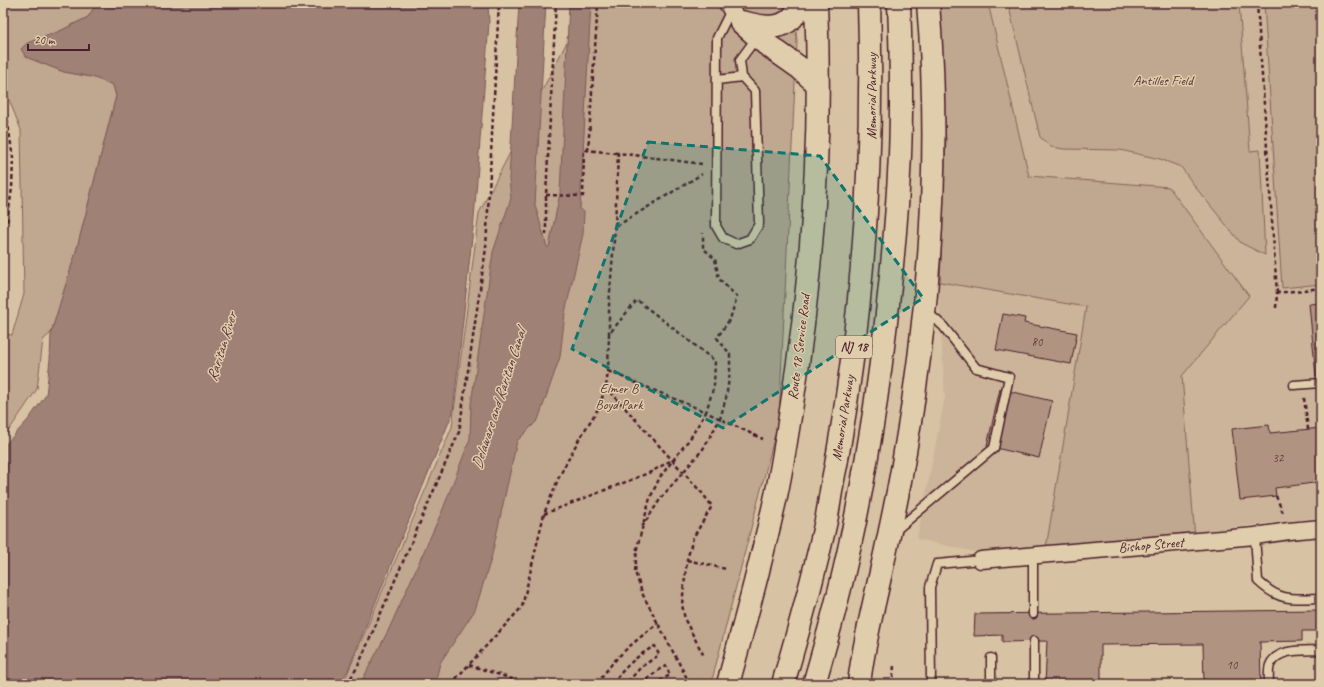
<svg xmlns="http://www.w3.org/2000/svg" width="1324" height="687" viewBox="0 0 1324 687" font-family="Caveat,sans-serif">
<rect width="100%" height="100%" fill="#d7c2a3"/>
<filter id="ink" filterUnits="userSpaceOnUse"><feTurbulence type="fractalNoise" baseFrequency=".025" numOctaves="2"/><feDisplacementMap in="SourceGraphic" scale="8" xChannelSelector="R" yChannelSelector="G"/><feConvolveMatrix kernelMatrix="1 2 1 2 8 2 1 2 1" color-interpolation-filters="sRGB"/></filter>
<g filter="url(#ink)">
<path fill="#cbb499" d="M925 3H1321V517L1195 532 980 553 917 539 945 397 938 286 941 139Z"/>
<path fill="#c0a78f" stroke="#85635d" d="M3 3H97L88 17 60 31 26 57 64 72 92 77 113 85 116 96 77 248 51 333 43 340 37 389 3 439V334L12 335 24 294 21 130 3 84Z
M587 3H793L797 41 779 419 711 684H343L452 427 479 213Z
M932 3H988L1029 176 1169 187 1249 296 1182 376 1195 538 1045 554 1086 307 940 282 946 139Z
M1008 3H1239L1250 151 1260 150 1265 255 1241 243 1196 188 1181 167 1160 159 1120 150 1064 149 1051 147 1040 137Z
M1264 3H1321V284L1282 288Z"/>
<path fill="#9f8174" stroke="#7d5a57" d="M97 3H488L489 23 474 219 453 412 348 670 340 684H3V447L28 420 46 395 50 359 51 333 77 248 116 96 113 85 92 77 64 72 26 57 21 49 27 43 60 31 88 17Z
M519 3H546L535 205 547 247H549L560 193 569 3H591L580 209 584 212 583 234 565 313 560 357 538 420 517 441 491 559 475 610 440 663 435 684H360L388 631 443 509 470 439 471 404 493 252 511 198 509 179Z"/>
<path fill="#b09481" stroke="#4a1f2b" d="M1321 303V376H1316L1309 304Z
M1003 314 1025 318 1024 323 1077 333 1071 364 996 350Z
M1000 389 1052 401 1039 458 987 446Z
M1269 425 1270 433 1321 428V482L1275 488 1276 496 1240 500 1232 429Z
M1321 610V631H1302V641L1260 642 1261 684H1204L1203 644 1101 645V684H1045L1047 641 1002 642V635L974 636 975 614Z"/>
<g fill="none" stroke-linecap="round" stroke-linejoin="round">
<defs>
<path id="lane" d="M731 10 717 38 716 226 723 238 736 244 750 239 759 224 755 91 742 77 740 60 757 37
M717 80 742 77
M1294 385 1321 383
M895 531 994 448 1009 377 976 368 943 326 927 312
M1255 536 1258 581C1280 602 1293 599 1321 598
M1033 555V614
M1034 641V684
M931 684 930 587 937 564 981 560
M991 684V658
M1269 684C1269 679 1268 670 1270 665 1278 647 1305 651 1321 650"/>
<path id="street" d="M727 3 735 16 741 22
M981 560 1255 536 1289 531 1321 528"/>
<path id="secondary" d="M741 22 766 44 800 68 817 84
M741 22C758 26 778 32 792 18 796 13 799 8 803 3
M728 684C745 622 762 559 776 496 783 463 788 430 793 397 813 267 822 135 816 3"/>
<path id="highway" d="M783 684C799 629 815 573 827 516 830 499 832 482 836 465 863 313 874 158 869 3
M814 684C828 636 841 588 851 540 861 496 868 451 875 407 887 323 896 240 900 155 902 105 901 54 899 3
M859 684C863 646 873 609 881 572 889 536 897 500 903 464 930 312 941 157 928 3"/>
</defs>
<use href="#lane" stroke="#4a1f2b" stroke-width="11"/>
<use href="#street" stroke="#4a1f2b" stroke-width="19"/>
<use href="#secondary" stroke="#4a1f2b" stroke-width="25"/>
<use href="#highway" stroke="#4a1f2b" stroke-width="25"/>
<path stroke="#4a1f2b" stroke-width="2.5" stroke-dasharray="4 3" stroke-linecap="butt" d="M1257 3 1277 293
M3 100 5 104 13 158 12 188 3 251
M588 151 598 3
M702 164 618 153 615 227 702 174
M546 195 583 196 584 150 618 153
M546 235V195L556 3
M1276 308 1277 293 1321 288
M608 371 706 412 714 386 715 361 637 300 609 334V305L615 227
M606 387 702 493 712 506 693 538 687 560 682 604 685 620 704 656
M1304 398 1308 429
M1276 496 1283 513
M544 514 651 472 670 461
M642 527 661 498 703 449 720 419 726 398 730 372V354L717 338 730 319 737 297 719 279 715 259 703 248V233
M687 560 726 569
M469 665 528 684
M347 684 358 666 459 432 486 248 499 3
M451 684 522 607 544 514 559 477 578 441 598 409 606 387 608 371 609 334
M598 684C612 658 636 641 658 623
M612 684C625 667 636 656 655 646L659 655 641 667 626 684
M641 684 660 669 666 666 670 675 655 684
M690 684 643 595 635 572 637 548 650 498 660 477 691 437 706 412 763 439
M892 684 894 666"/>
<use href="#lane" stroke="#e0cdab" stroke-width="8"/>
<use href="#street" stroke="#e0cdab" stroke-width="16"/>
<use href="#secondary" stroke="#e0cdab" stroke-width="22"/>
<use href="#highway" stroke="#e0cdab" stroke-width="22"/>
</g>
</g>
<path fill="#0f766e" fill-opacity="0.2" stroke="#0f766e" stroke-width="3" stroke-dasharray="8 5" stroke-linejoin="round" d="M648 142 820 156 923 298 723 428 572 349Z"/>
<g text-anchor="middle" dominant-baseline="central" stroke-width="3" stroke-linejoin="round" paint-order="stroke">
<g font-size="12" fill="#643c40">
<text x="1037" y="342">80</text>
<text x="1278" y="458">32</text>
<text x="1232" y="665">10</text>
</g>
<rect fill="#e0cdab" stroke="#775351" stroke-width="1" x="836" y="336" width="36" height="22" rx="3"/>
<g font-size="13" font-weight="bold" fill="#4a1f2b">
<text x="854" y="347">NJ 18</text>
</g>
<g font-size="14" fill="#5c333a" stroke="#e0cdab">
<text x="1163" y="80">Antilles Field</text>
<text x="619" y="388">Elmer B<tspan x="619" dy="16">Boyd Park</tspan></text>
</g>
<g font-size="14" fill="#4a1f2b" stroke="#e0cdab">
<text transform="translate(871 96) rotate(-90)">Memorial Parkway</text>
<text transform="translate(799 347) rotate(-83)">Route 18 Service Road</text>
<text transform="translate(843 418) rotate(-81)">Memorial Parkway</text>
<text transform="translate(1151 545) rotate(-5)">Bishop Street</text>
</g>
<g font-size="15" font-style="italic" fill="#5b333a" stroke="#e0cdab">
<text transform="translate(222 347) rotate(-73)">Raritan River</text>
<text transform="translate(499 399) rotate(-72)">Delaware and Raritan Canal</text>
</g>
</g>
<rect width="1324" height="687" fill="none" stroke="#e0cdab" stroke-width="16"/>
<rect x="8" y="8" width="1308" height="671" fill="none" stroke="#4a1f2b" stroke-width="1.5" filter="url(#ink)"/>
<path d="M28 44v6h61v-6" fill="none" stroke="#4a1f2b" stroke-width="2"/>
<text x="34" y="44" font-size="12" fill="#4a1f2b" stroke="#e0cdab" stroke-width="3" paint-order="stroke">20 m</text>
</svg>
